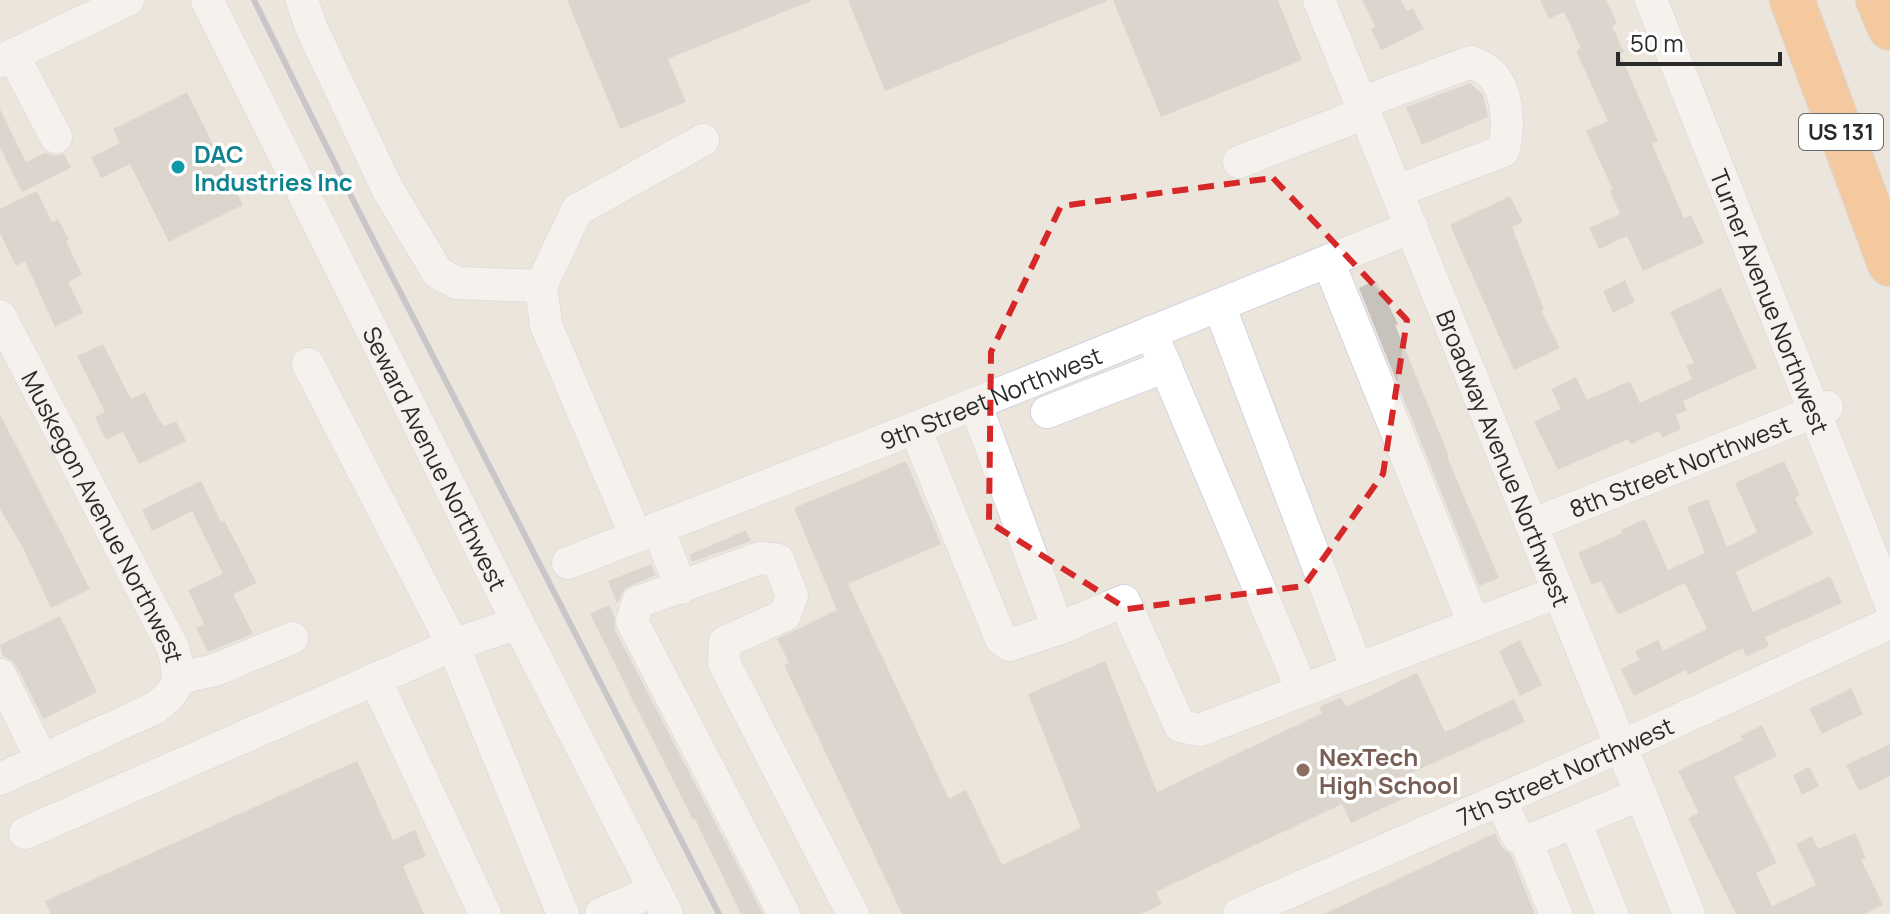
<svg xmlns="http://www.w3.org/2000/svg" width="1890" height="914" viewBox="0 0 1890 914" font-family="Manrope,sans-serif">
<rect width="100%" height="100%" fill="#ece5dc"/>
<path fill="#c7c2bb" d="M567 0H811V1L668 59 686 102 620 129Z
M848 0H1107V1L885 91Z
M1113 0H1278L1302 60 1161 117Z
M1362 0H1401L1407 11 1413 8 1424 29 1381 50 1371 29 1375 26Z
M1540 0H1606L1617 23 1612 26 1624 52 1620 54 1658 141 1652 144 1684 218 1691 215 1704 243 1643 271 1627 236 1599 249 1589 228 1620 214 1610 191 1613 190 1586 131 1608 121 1576 51 1581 48 1564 12 1549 19Z
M1470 83 1483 95 1488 117 1422 145 1406 107Z
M187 92 243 205 169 242 130 164 101 178 91 157 120 143 113 129Z
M0 109 26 162 45 153 54 156 64 154 71 168 22 192 0 147Z
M37 191 52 222 58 219 69 240 66 241 82 275 68 282 83 313 55 327 25 261 16 266 0 233V209Z
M1510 196 1523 222 1512 227 1544 309 1541 310 1560 348 1514 370 1450 225Z
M1376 280 1398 324 1395 325 1449 456 1447 457 1499 578 1479 586 1359 288Z
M1625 280 1635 302 1613 313 1603 291Z
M1721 288 1757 368 1683 401 1687 410 1676 415 1681 429 1662 438 1659 431 1631 444 1628 439 1558 470 1534 422 1561 409 1551 389 1576 377 1587 400 1630 381 1640 403 1692 379 1686 366 1694 363 1670 312Z
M103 344 131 399 145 392 160 421 164 426 176 421 186 441 139 464 123 432 106 440 95 417 105 412 77 356Z
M0 414 90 589 51 608 23 548 0 509Z
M906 461 941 544 848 584 949 799 966 790 1002 865 1081 828 1028 694 1105 661 1157 792 1322 713 1319 707 1341 697 1346 707 1417 673 1445 732 1514 699 1525 722 1400 778 1409 796 1351 823 1342 804 1156 892 1162 904 1141 914H902L784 665 789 663 777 639 837 610 794 508Z
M1784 461 1800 495 1795 498 1813 534 1736 572 1745 594 1753 612 1830 576 1842 603 1765 637 1769 646 1746 657 1743 648 1688 675 1686 670 1634 696 1621 669 1639 660 1635 651 1658 640 1663 651 1707 629 1685 583 1618 615 1601 581 1592 585 1578 553 1622 533 1621 530 1645 519 1668 570 1705 553 1687 507 1708 499 1727 547 1757 532 1735 483Z
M201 481 221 522 224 520 257 583 233 594 253 634 208 652 196 628 204 624 188 590 223 574 192 511 152 531 142 510Z
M746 530 751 541 692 562 689 555Z
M651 564 656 575 625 588 617 603 608 581Z
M609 605 614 615 615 630 763 914H741L695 819 693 820 634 703 590 614Z
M60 616 97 692 43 719 17 667 11 660 3 656 0 645Z
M1520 640 1542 685 1520 696 1499 651Z
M1851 688 1863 714 1822 734 1809 709Z
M1762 725 1777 756 1734 777 1777 863 1756 873 1772 906 1816 885 1796 844 1812 836 1818 849 1855 833 1866 858 1861 860 1883 905 1865 914H1736L1688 818 1699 813 1678 771 1743 740 1741 736Z
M1890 744V776L1859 791 1846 765Z
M357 761 393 840 415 830 426 856 403 866 424 914H51L45 901Z
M1809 767 1819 786 1802 795 1793 775Z
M1495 833 1501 846 1511 855 1535 914H1324Z"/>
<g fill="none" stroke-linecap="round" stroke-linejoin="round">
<defs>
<g id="minor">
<path id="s1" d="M207 0 518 623 667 914"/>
<path d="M302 0 311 27 388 190 438 273 457 283 541 286"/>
<path id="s2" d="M1319 0 1689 914"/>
<path id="s3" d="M1651 0 1890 602"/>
<path d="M13 55 56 137"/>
<path d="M0 61 128 0"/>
<path d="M1361 103 1471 62C1476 65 1484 67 1488 71 1509 88 1510 128 1503 151L1397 191"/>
<path d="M1239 162 1365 113"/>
<path d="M1328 261 1474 624"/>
<path d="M1219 305 1357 669"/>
<path id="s4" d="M0 316 173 648C181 680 181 688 155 708L0 779"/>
<path d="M1151 332 1302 690"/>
<path d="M975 403 1058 629 1124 601 1180 726 1200 730 1558 592"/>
<path d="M1047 412 1166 366"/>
<path d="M915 428 1001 639 1009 645 1058 629"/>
<path id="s5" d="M1531 525 1827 407"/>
<path d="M658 528 681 588"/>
<path d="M636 536 546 325 541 286 577 210 703 140"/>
<path id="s6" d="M568 563 915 428 1412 227"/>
<path d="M518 623 453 645 563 914"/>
<path d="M0 675 42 760"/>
<path d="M179 678 215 670 292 638"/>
<path d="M375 679 485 914"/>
<path d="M1500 800 1518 837 1526 842 1641 794"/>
<path d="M1575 822 1612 914"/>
<path d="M25 833 453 645 308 364"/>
<path d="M1526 842 1556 914"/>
<path d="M601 914 655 890"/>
<path d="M784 914 632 621 638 602 760 558 778 560 792 595 785 615 725 642 724 663 853 914"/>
<path id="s7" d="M1239 914 1622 746 1890 623"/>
</g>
<path id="highway" d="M1792 0 1890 264
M1878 0 1890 28"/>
</defs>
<use href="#minor" stroke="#d1d3e2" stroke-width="34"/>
<use href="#highway" stroke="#c3c3c3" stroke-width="46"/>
<use href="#minor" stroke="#fff" stroke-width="32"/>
<use href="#highway" stroke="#fca757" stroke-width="44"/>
<path stroke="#9ea0b4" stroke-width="6" d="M254 0 354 202 719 914"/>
</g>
<path d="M0 0H1890V914H0ZM1273 178 1407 320 1383 474 1304 586 1127 609 989 522 991 352 1061 206Z" fill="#ece5dc" fill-opacity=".55" fill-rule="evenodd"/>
<path fill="none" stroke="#d62828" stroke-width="6" stroke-dasharray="16 10" stroke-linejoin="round" d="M1273 178 1407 320 1383 474 1304 586 1127 609 989 522 991 352 1061 206Z"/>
<circle fill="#0f9aa8" stroke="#fff" stroke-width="3" cx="178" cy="167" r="8"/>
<circle fill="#8d6e63" stroke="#fff" stroke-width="3" cx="1303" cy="770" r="8"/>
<g text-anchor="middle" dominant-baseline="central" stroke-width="7" stroke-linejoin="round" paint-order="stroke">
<rect fill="#fff" stroke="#6a6a6a" stroke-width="2" x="1799" y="114" width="84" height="36" rx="6"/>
<g font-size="22" font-weight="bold" fill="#2a2a2a">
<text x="1841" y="132">US 131</text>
</g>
<g font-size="24" font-weight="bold" fill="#0d838f" stroke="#fff" text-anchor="start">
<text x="194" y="153">DAC<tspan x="194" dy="28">Industries Inc</tspan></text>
</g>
<g font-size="24" fill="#2a2a2a" stroke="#fff">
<text stroke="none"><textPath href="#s3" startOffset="324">Turner Avenue Northwest</textPath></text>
<text stroke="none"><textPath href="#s6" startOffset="454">9th Street Northwest</textPath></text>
<text stroke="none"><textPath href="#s2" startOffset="494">Broadway Avenue Northwest</textPath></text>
<text stroke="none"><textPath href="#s1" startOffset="512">Seward Avenue Northwest</textPath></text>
<text stroke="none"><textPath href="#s5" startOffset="160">8th Street Northwest</textPath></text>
<text stroke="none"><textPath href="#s4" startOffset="226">Muskegon Avenue Northwest</textPath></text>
<text stroke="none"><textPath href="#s7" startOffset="356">7th Street Northwest</textPath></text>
</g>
<g font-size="24" font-weight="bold" fill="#785e54" stroke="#fff" text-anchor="start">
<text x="1319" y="756">NexTech<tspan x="1319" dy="28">High School</tspan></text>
</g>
</g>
<path d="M1618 52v12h162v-12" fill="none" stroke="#2a2a2a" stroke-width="4"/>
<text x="1630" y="52" font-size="24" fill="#2a2a2a" stroke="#ffffff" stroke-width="6" paint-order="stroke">50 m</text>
</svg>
